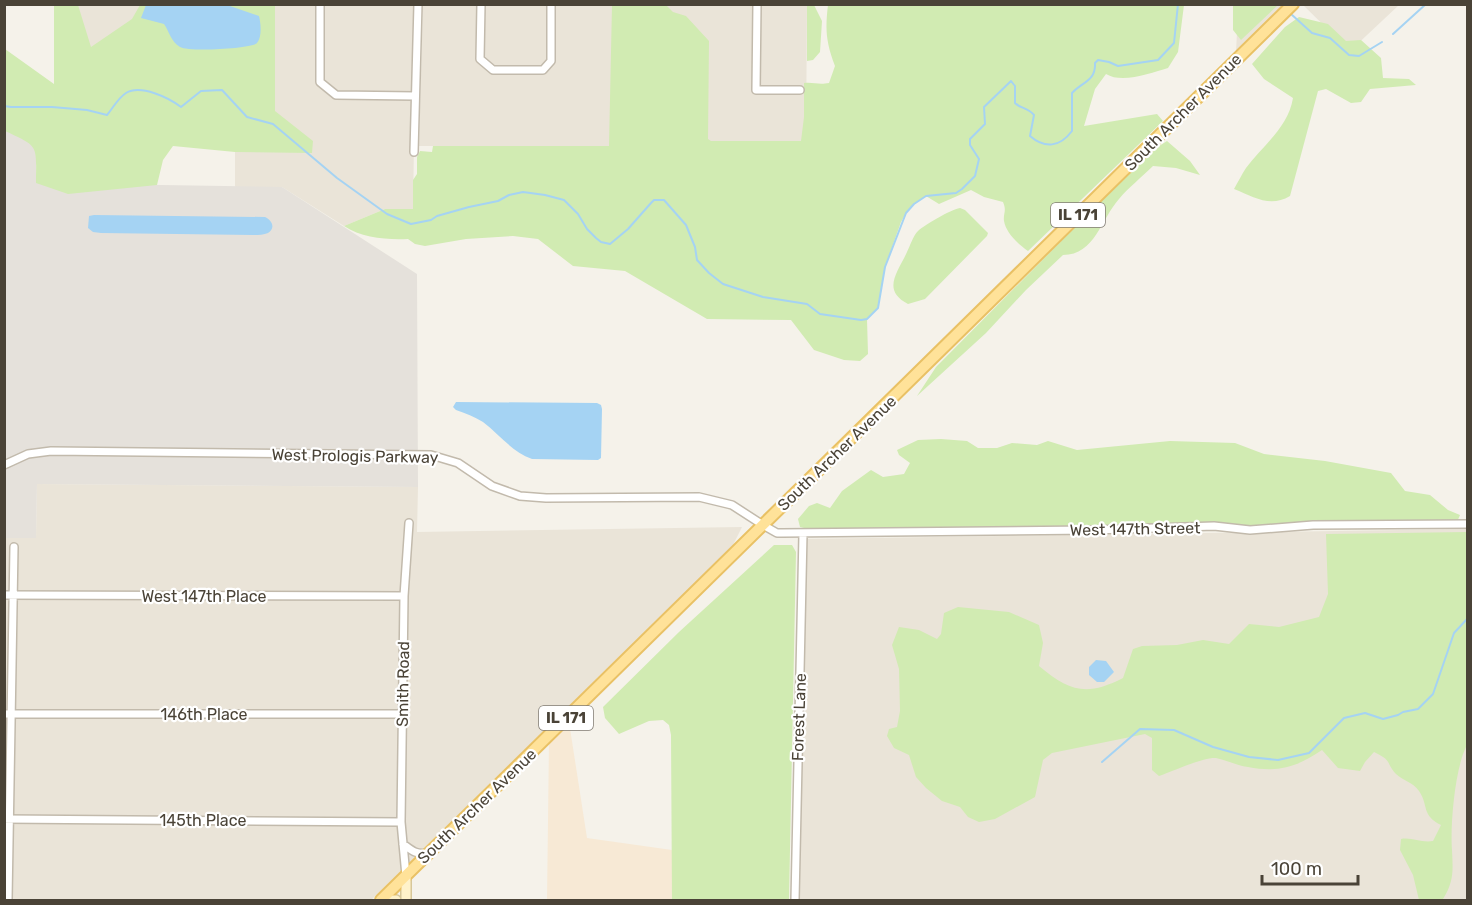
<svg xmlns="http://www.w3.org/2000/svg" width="1472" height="905" viewBox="0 0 1472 905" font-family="Rubik,sans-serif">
<rect width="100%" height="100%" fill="#f5f2ea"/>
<path fill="#eae4d8" d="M54 5H416L413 210 385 209 344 226 282 187H235V152H275L54 66Z
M423 5H807L806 141 609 146H419Z
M1237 5H1284L1236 52 1237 32Z
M1303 5H1399L1350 51Z
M37 484 418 487 417 532 742 527 733 545 371 900H5V538H36Z
M1467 529V900H794L800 539Z"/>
<path fill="#f7e9d5" d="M569 722 587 838 672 850V900H547L549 741Z"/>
<path fill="#e5e1db" d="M4 117 36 129V183L282 187 417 274 418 487 37 484 36 538H5Z"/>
<path fill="#d1ebb2" d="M275 4V111L313 141 312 153 235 152 173 146 163 160 157 185 68 194 36 183C36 145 40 147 5 131V49L54 84V5H78L91 47 132 19 140 5Z
M612 5H666L673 12 686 16 709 41 708 139 711 141H801L804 117V83C814 82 818 85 829 83L835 66C826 42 825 30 828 5H1184L1178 52 1168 68C1151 73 1122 84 1106 74L1095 89 1084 126 1157 114 1163 121 1028 251C1019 245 1006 233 1004 221 1003 213 1007 211 1003 202L984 197 971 190 939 204 926 196 914 204 906 213 901 222 885 267 878 308 867 319 868 354 860 361 844 360 814 350 791 320 707 319 625 271 573 266 538 239 513 236 466 239 425 246 415 244 408 239C387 240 362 238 344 226L385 209H413V180L417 174V157L420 151 432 152 433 146H609Z
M807 5H814L822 21 820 52 813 60 807 61Z
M1233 5V4L1278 5 1241 40 1233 30Z
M1299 17 1328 24 1346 41 1361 40 1381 58 1383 78 1409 79 1416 85 1370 89 1361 102 1351 103 1326 89 1318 91 1290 196C1270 208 1254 197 1234 189 1238 182 1242 174 1246 168 1263 145 1288 128 1293 98L1264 79 1252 64 1285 27Z
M1167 141 1190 161 1200 175 1176 168 1153 166C1142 177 1129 187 1119 199 1101 219 1095 255 1063 255L1026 290 986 333 917 396 936 367 1150 152Z
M960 208 965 210 988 233 987 236 925 299 908 304C881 290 898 272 907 252 910 246 913 236 918 231 926 224 950 210 960 208Z
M941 439 967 441 978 448H997L1012 443 1037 445 1048 441 1077 450 1170 441 1235 443 1264 454 1325 461 1391 473 1405 491 1430 495 1448 510 1460 515 1457 522 1233 527 816 531 800 527 798 519 809 506 817 503 830 508 842 491 871 470 883 477 904 474 910 463 899 455 897 450 918 440Z
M1467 532V745C1455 767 1450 825 1452 850 1453 871 1454 881 1443 899L1419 900 1413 875 1400 850 1401 839C1412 837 1421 843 1433 841L1441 825C1421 815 1429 806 1419 791 1413 782 1403 781 1396 774 1385 762 1393 761 1374 752L1365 762 1360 771 1338 768 1322 750C1297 767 1278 773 1248 767 1237 766 1227 760 1216 758 1203 757 1174 771 1159 776L1152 770V738L1145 734 1052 753 1043 760 1035 797 995 819 979 822 968 817 960 807 942 801 926 788 916 777 909 755 894 748 887 736 889 729 897 727 900 711 899 669 892 645 899 627 919 630 937 639 941 634 944 613 958 607 1009 612 1039 625 1043 643 1039 666C1069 691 1086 697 1123 678L1133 649 1142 646 1177 645 1203 640 1229 644 1249 624 1279 627 1319 617 1328 594 1326 534Z
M774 545H792L796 552 789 900H672L671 735 669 725 663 720 649 721 619 734 605 718 603 707 679 632Z"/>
<path fill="#a5d3f3" d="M146 5H227L259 16C261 24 262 37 257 43 252 49 188 52 180 47 171 42 169 31 164 24L141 18Z
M94 215 265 217C272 220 276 228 268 233 264 235 257 235 253 235L101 233 93 232 88 228 89 216Z
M456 402 597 403 601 405 602 409 601 458 598 460 532 459C512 452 500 435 483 422 475 417 465 413 456 410L453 407Z
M1096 660 1106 661 1114 672 1104 682H1097L1089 675V667Z"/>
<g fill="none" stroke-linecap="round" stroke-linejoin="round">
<path stroke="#a5d3f3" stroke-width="2" d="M1282 4 1283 6
M1291 14 1312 33 1330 38 1349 55 1359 56 1382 42
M1393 34 1426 4
M4 106 11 107H52L87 110 107 115C113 108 118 98 126 93 141 84 169 98 181 107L201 91 222 90 247 117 273 124 337 178 387 214 411 224 431 220 437 216 469 207 498 201 509 195 523 192 545 195 564 200 578 214 587 229 596 238 601 242 610 244 628 229 651 203 654 200H664L686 225 695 247 697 260 709 273 723 284 763 297 807 304 820 314 861 320 867 319 878 308 885 267 906 213 914 204 926 196 956 193 962 189 975 176 979 159 970 145V139L985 124 984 107 1011 81 1015 86V103C1021 109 1027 107 1034 115L1030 136C1045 149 1060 147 1072 131V93C1082 82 1096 81 1095 63L1098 60 1109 62 1118 66 1158 60 1174 43 1178 4
M1102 762 1140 729 1174 730 1213 747 1249 757 1278 760 1309 753 1344 718 1365 713 1383 719 1398 715 1403 712 1418 709 1433 694 1454 633 1468 618"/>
<defs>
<path id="street" d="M320 4V82L336 95 415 96
M481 4 480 59 493 70H543L551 61V4
M757 4 756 90H800
M414 152 418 4
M4 465 28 454 51 451 431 455 458 463 492 486 520 496 546 498 699 497 732 505 763 525 777 533H782L1094 530 1214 526 1250 530 1313 525 1468 524
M4 595 404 596
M4 714H403
M4 819 401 822
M403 844C411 850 416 855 427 853
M406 876 401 822 404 596 409 523
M8 900 14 547
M795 900 803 534"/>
<path id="secondary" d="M406 876V900
M381 900H396"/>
<path id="primary" d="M381 900 1293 4"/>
</defs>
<use href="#street" stroke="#c2baac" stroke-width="10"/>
<use href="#secondary" stroke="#d7c799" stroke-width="12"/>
<use href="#primary" stroke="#e9c165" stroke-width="14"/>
<use href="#street" stroke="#fff" stroke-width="7"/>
<use href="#secondary" stroke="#fff2ca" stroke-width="9"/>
<use href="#primary" stroke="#ffe299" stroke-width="10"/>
</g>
<g text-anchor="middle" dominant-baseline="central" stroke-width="4.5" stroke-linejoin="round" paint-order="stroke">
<g fill="#fff" stroke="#807b73" stroke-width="1.5">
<rect x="1051" y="203" width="54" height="24" rx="4.5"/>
<rect x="539" y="706" width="54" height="24" rx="4.5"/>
</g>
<g font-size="15" font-weight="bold" fill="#4a4337">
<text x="1078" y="215">IL 171</text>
<text x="566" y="718">IL 171</text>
</g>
<g font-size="16" fill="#4a4337" stroke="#fff">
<text transform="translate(1183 112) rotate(-45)">South Archer Avenue</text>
<text transform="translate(837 453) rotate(-44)">South Archer Avenue</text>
<text transform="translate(355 456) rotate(1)">West Prologis Parkway</text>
<text transform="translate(1135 529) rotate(-1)">West 147th Street</text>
<text x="204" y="596">West 147th Place</text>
<text transform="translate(403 684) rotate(-89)">Smith Road</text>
<text x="204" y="714">146th Place</text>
<text transform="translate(799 717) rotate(-88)">Forest Lane</text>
<text transform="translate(477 806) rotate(-44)">South Archer Avenue</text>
<text x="203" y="820">145th Place</text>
</g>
</g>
<rect width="1472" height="905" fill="none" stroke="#4a4337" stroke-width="12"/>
<path d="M1262 875v9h96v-9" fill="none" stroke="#4a4337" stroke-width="3"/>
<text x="1271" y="875" font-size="18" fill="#4a4337" stroke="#ffffff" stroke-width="4.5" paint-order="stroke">100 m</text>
</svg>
